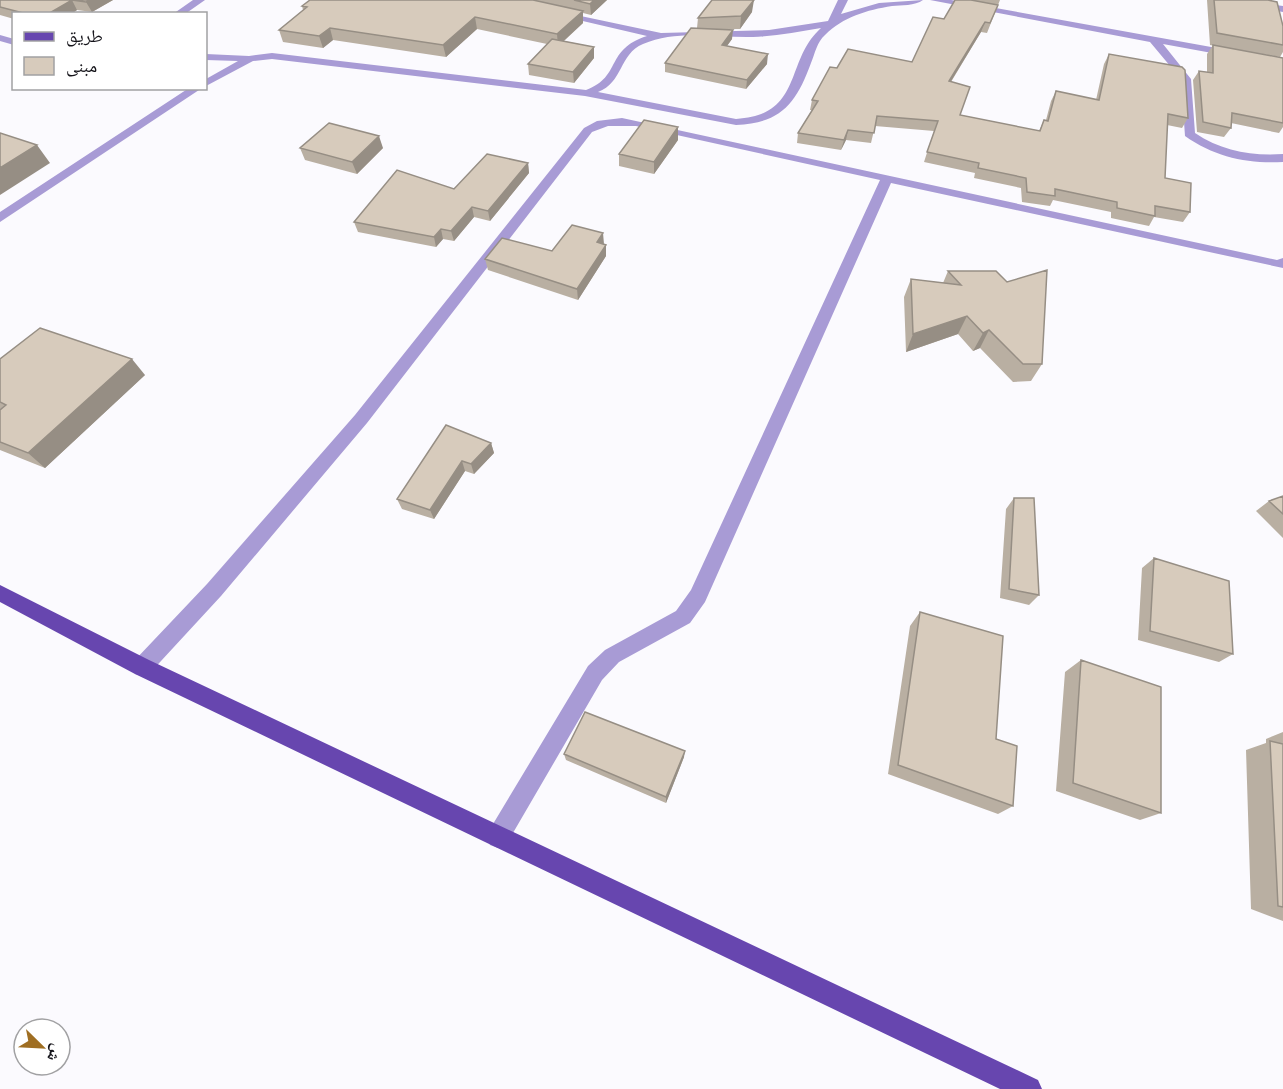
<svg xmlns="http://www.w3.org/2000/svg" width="1283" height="1089" viewBox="0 0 1283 1089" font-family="Inter,'Noto Naskh Arabic',sans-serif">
<rect width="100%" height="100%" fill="#fbfafe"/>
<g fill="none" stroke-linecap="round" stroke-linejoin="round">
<path fill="#a89bd5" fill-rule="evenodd" d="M193 0H205L185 14H173Z
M838 0H848L841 14 879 3 923 0C915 6 901 5 892 6 867 10 843 17 825 35 817 42 815 53 811 63 796 104 781 123 736 125L585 96 272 59 253 61 206 86V79L238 61 206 60V54L249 56 272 53 586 90C623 76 604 50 647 36L557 15V11L661 33 769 30 828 21ZM821 28C784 61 804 115 736 119L598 92C623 83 619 54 643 44 677 29 717 38 753 37 776 36 798 32 821 28Z
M930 0H951L1283 60V66L1163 44 1191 79 1195 133C1222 151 1250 156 1283 154V162C1247 164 1215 157 1185 136L1181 79 1150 42Z
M1214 0H1239L1283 6V12Z
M0 35 14 39V45L0 41Z
M189 88H202L0 222V212Z
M622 118 1277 260 1283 258V268L891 183 705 602 690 623 619 662 602 680 506 845 498 848 490 845 487 837 490 829 588 666 605 650 676 611 691 590 880 180 636 126H608L592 132 367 423 221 596 149 674 142 676 135 674 132 667 135 660 207 584 355 415 584 128 597 121Z"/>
<path fill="#6746af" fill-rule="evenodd" d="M0 585 149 660 1038 1080 1042 1089H1000L135 674 0 602Z"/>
</g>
<path fill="#b9afa2" d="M0 0H113L92 12 77 10 71 14H14V19L0 15Z
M310 0H607L591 15 583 13V23L564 41 594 47V58L574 83 529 75 528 64 547 44 477 29 446 57 333 40 323 48 283 42 279 30 303 10 302 6Z
M955 0H1000L987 33 981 32 951 82 960 115 1039 131 1044 120H1046L1051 101 1056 91 1096 100 1104 64 1109 54 1188 118 1182 128 1167 125 1165 178 1190 212 1183 222 1154 217 1149 226 1111 218V212L1053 200 1050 206 1022 202 1021 188 974 178 975 173 924 162 934 131 875 126 871 143 846 140 841 150 797 143 798 133 812 110H810L812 100 837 68 912 62 944 19Z
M1207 0H1268L1283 26V52L1280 57 1210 45Z
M752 12 740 29H720L732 39 727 46 767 64 746 89 665 72V63L697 28 698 18Z
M1213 45 1283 58V127L1279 133 1231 123V128L1224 137 1197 132 1193 80 1199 71 1207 72V54Z
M678 140 654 174 619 166V154Z
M300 148H383L357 174 305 160Z
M528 163 529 173 490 221 474 217 454 241 443 239 436 247 358 232 354 222Z
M604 244 606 245V256L578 300 488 270 485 259Z
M948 271 1042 364 1031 381 1013 382 980 348 973 351 958 334 906 352 904 297 911 279 943 283Z
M0 359 145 375 45 468 0 450Z
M491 443 494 453 474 474 465 471 434 519 402 509 397 499Z
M1283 496V538L1256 511 1269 501Z
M1014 498 1039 595 1029 605 1000 598 1006 509Z
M1154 558 1233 654 1219 662 1138 640 1142 568Z
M920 612 996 739 1013 806 998 814 888 774 910 626Z
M1081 660 1161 813 1140 820 1056 791 1065 672Z
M1283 732V921L1251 909 1246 750 1266 743V739Z
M564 754 684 757 666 803 566 760Z"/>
<path fill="#968e84" d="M72 0 77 10 71 14H48Z
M90 0H113L92 12 86 2Z
M594 0H607L591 15 590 4Z
M754 0 752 12 740 29 741 16Z
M583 11V23L558 46 557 34Z
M475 17 477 29 446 57 443 45Z
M985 22 981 32 945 91 949 81Z
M330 28 333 40 323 48 319 36Z
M733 30 732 39 721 54 722 45Z
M594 47V58L574 83 573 72Z
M768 54 767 64 746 89 747 80Z
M678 127V140L654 174V162Z
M848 130 846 140 841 150 844 140Z
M379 136 383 148 357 174 352 162Z
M37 145 50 163 0 195V168Z
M528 163 529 173 490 221 488 211Z
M472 207 474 217 454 241 451 231Z
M441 229 443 239 436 247 434 237Z
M603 233 604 244 597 242Z
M606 245V256L578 300 577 289Z
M967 316 958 334 906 352 913 334Z
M989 330 980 348 973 351 983 333Z
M132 359 145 375 45 468 28 453Z
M491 443 494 453 474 474 471 464Z
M462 461 465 471 434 519 430 510Z
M685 751 684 757 666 803V797Z"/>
<path fill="#d7cbbc" stroke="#968e84" stroke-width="1.5" d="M0 0H90L86 2 72 0 48 14H27L0 7Z
M310 0H533L583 11 557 34 475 17 443 45 330 28 319 36 279 30 307 7 302 6Z
M574 0H594L590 4Z
M712 0H754L741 16 698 18Z
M955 0H971L998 5 990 23 985 22 949 81 970 87 960 115 1040 131 1044 120 1048 121 1056 91 1099 100 1109 54 1182 67 1185 70 1188 118 1168 114 1165 178 1191 183 1190 212 1155 206V216L1117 208V202L1055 189V196L1027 192 1026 178 978 168 979 163 927 152 938 121 877 116 874 133 848 130 844 140 798 133 818 101 812 100 830 67 837 68 848 49 912 62 933 17 944 19Z
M1214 0H1268L1277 2 1283 26V45L1217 33Z
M691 28 733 30 722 45 768 54 747 80 665 63Z
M552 39 594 47 573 72 528 64Z
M1213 45 1283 58V123L1232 113 1231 128 1203 122 1199 71 1213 73Z
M644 120 678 127 654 162 619 154Z
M329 123 379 136 352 162 300 148Z
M0 133 37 145 0 168Z
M487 154 528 163 488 211 472 207 451 231 441 229 434 237 354 222 397 170 454 189Z
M572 225 603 233 597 242 606 245 577 289 485 259 502 238 552 251Z
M1047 270 1042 364H1023L989 330 983 333 967 316 913 334 911 279 961 285 948 271H996L1007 282Z
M40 328 132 359 28 453 0 442V410L6 405 0 402V359Z
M446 425 491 443 471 464 462 461 430 510 397 499Z
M1283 496V514L1269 501Z
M1014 498H1034L1039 595 1009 589Z
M1154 558 1229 581 1233 654 1150 631Z
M920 612 1003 636 996 739 1017 746 1013 806 898 765Z
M1081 660 1161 687V813L1073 783Z
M585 712 685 751 666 797 564 754Z
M1270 741 1283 744V907L1278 906Z"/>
<rect x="12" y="12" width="195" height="78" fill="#ffffff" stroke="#a1a1a3" stroke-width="1.5"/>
<rect x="24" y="32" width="30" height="9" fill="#6746af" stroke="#a1a1a3" stroke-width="1.5"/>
<text x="66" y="42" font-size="18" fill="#141319">طريق</text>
<rect x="24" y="57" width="30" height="18" fill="#d7cbbc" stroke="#a1a1a3" stroke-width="1.5"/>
<text x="66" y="72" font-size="18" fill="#141319">مبنى</text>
<g transform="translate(42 1047) rotate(114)"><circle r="28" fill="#ffffff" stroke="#a1a1a3" stroke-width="1.5"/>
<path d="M0-4.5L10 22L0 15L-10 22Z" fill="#9f6e22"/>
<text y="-9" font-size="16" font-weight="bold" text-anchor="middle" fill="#141319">ش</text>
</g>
</svg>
